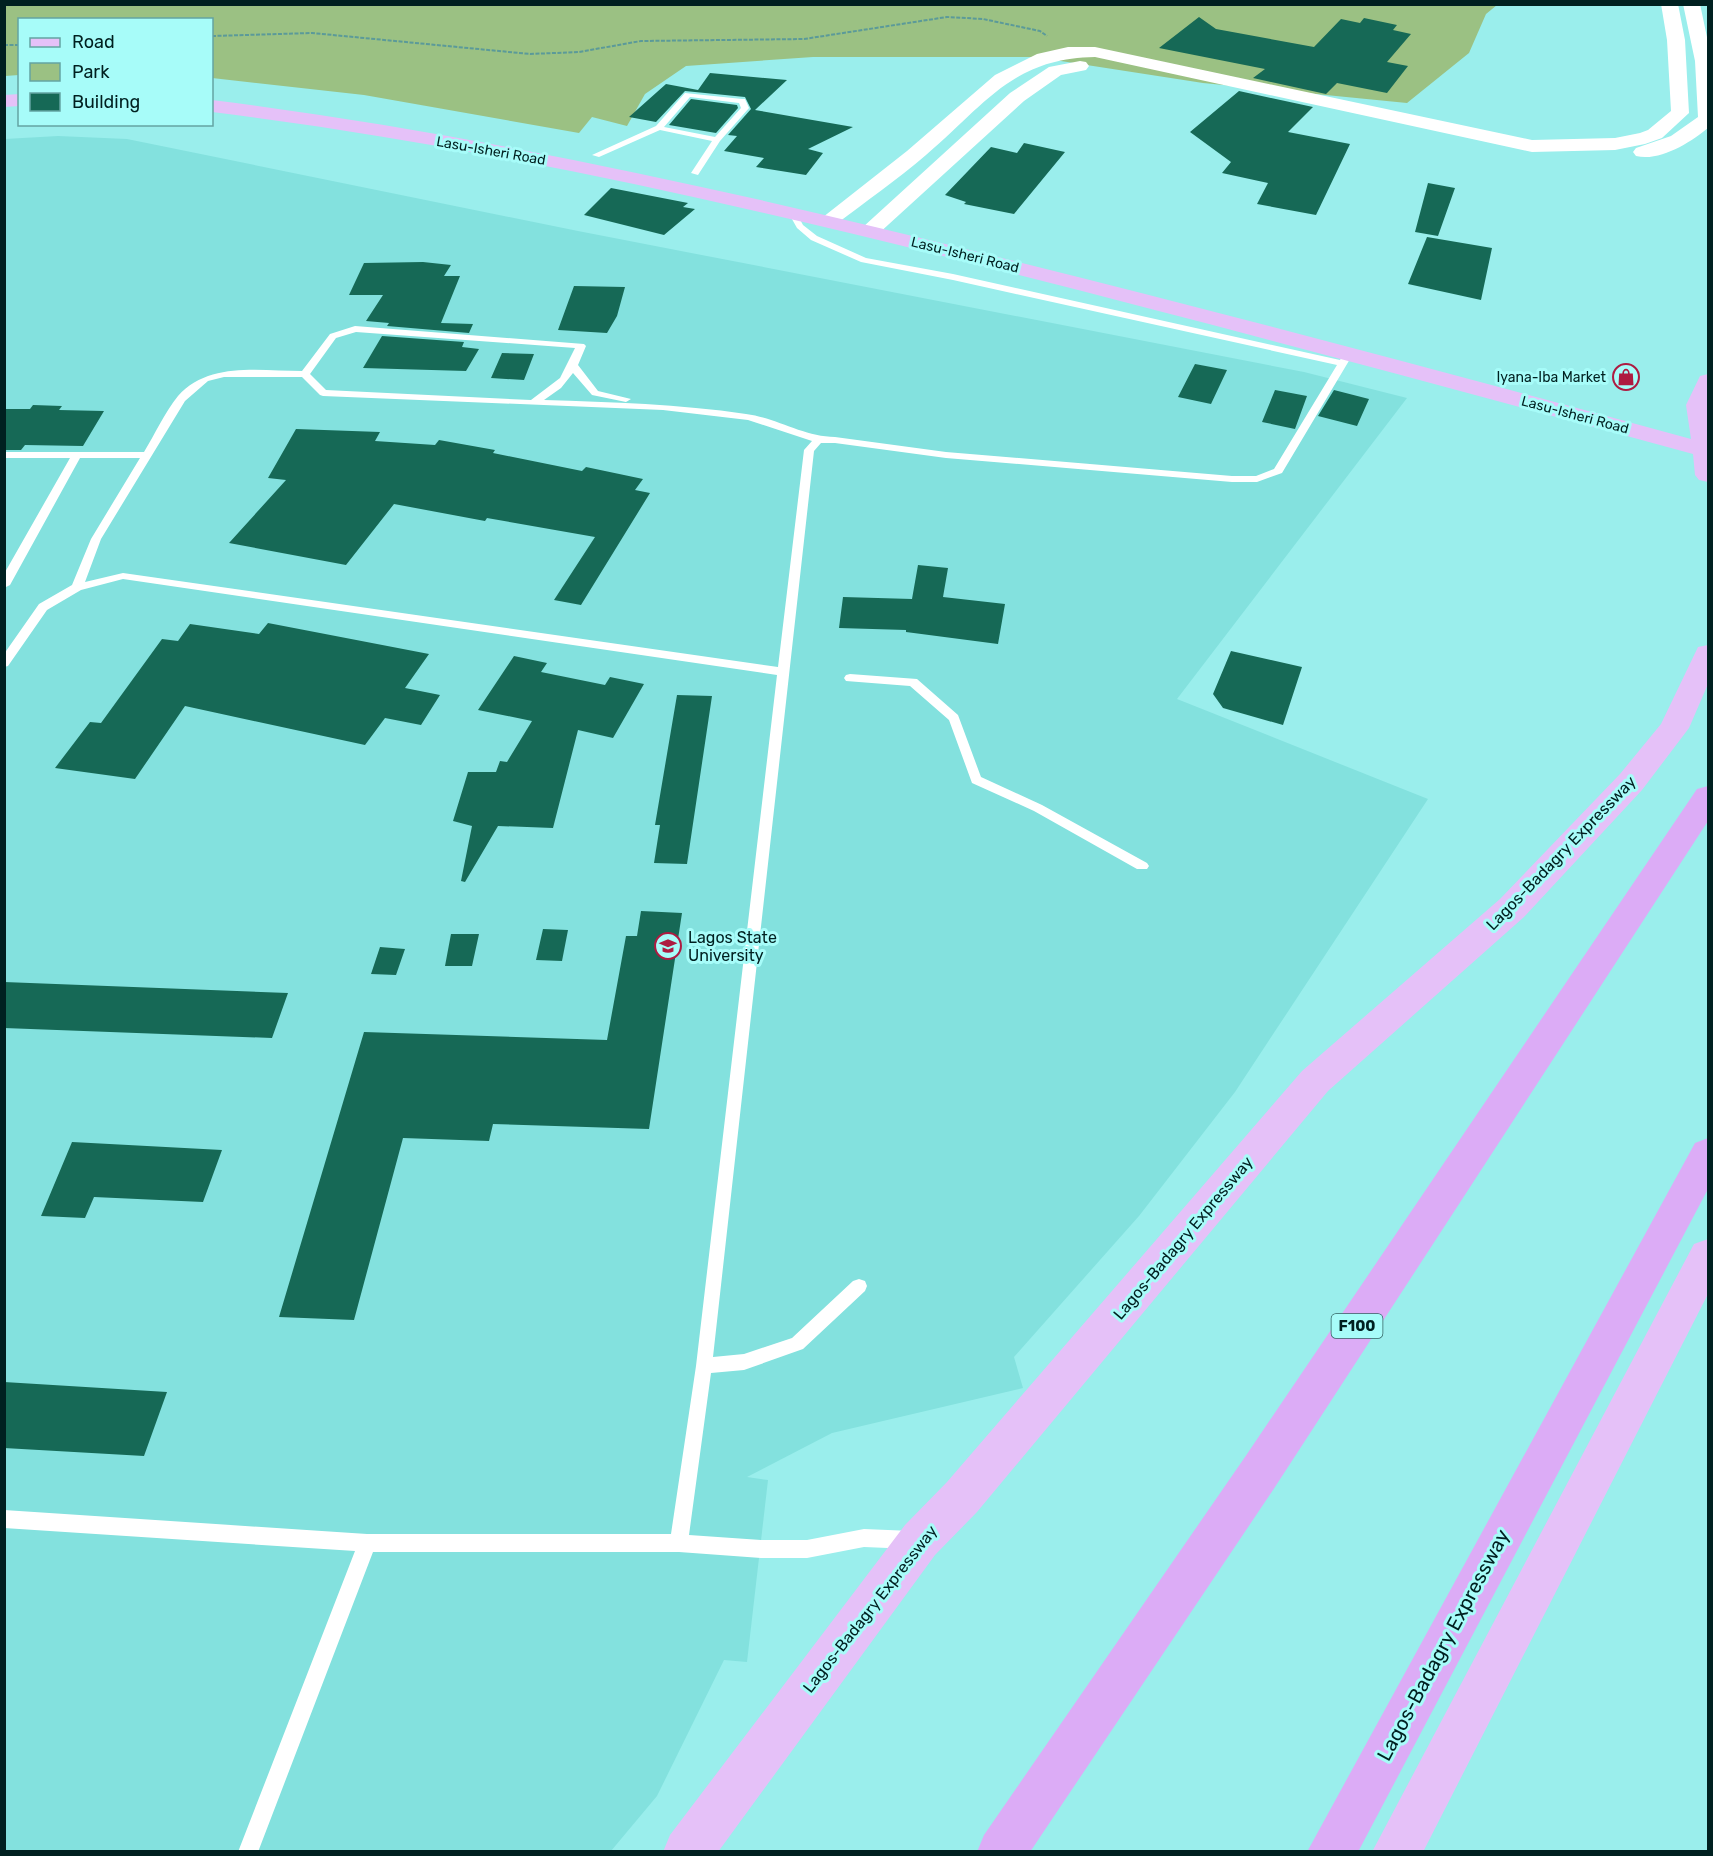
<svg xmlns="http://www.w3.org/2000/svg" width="1713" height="1856" viewBox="0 0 1713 1856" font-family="Rubik,sans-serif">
<rect width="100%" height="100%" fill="#9aeeec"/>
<path fill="#83e1de" d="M58 136 127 139 578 231 1304 372 1407 398 1177 699 1428 799 1235 1092 1139 1216 1014 1357 1023 1388 832 1433 747 1477 768 1480 747 1662 724 1660 657 1796 611 1851 5 1852V139Z"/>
<path fill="#9bc183" d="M13 4 1497 5 1486 14 1469 53 1407 103 1203 83 1035 57H813L686 66 645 94 627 126 592 117 579 133 364 95 212 78V20H20L19 75 5 76V5Z"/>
<path fill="#166956" d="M1199 17 1216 29 1314 47 1341 19 1360 23 1364 18 1397 25 1393 30 1411 34 1387 62 1408 66 1387 93 1337 83 1326 94 1253 78 1265 69 1159 48Z
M710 73 787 80 755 110 853 127 808 149 823 153 806 175 756 167 764 158 724 151 737 136 728 135 751 109 745 97 685 91 656 122 629 117 666 84 698 90Z
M1239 91 1313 107 1288 132 1350 144 1316 215 1257 204 1268 183 1222 173 1231 162 1190 132Z
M691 99 737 105 738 108 716 133 669 125Z
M1024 143 1065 152 1014 214 964 204 966 202 945 195 991 147 1017 153Z
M1428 183 1455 188 1438 236 1415 232Z
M611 188 688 203 683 207 695 209 664 235 584 215Z
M1427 237 1492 248 1481 300 1408 284Z
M423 262 451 265 444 276H460L441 323 473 324 469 333 387 326 389 323 366 321 383 295H349L364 263Z
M574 286 625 287 617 316 607 333 558 330Z
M382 336 464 342 462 347 479 349 466 371 363 368Z
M502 353 534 354 524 380 491 378Z
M1195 364 1227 370 1211 404 1178 397Z
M1275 390 1307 396 1295 429 1262 422Z
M1334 390 1369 399 1357 426 1318 416Z
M33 405 62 406 59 410 104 411 83 446 25 445 21 450H4V409H30Z
M296 429 380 432 375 441 435 445 439 440 495 450 493 453 582 471 586 467 643 479 635 490 650 493 581 605 554 600 595 537 487 518 485 521 394 504 346 565 229 543 286 480 268 478Z
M918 565 948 568 943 597 1005 604 998 644 906 632V630L839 628 843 597 912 599Z
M268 623 429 654 405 688 440 695 421 725 385 718 365 745 185 706 135 779 55 768 90 722 101 723 162 639 178 641 190 624 259 634Z
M1231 651 1302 667 1283 725 1223 708 1213 694Z
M514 656 547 663 541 672 605 685 610 677 644 684 613 738 578 730 553 828 498 826 465 882 461 881 472 826 453 821 468 772H496L500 761 507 762 532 721 478 710Z
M677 695 712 696 687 864 654 863 660 825H655Z
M641 911 682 913 649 1129 493 1124 489 1141 403 1138 354 1320 279 1317 364 1032 607 1040 626 936H637Z
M543 929 568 930 562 961 536 960Z
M451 934H479L472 966H445Z
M380 947 405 949 396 975 371 974Z
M4 982 288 993 272 1038 4 1028Z
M72 1142 222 1150 203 1202 94 1197 85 1218 41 1216Z
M4 1382 167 1392 144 1456 4 1448Z"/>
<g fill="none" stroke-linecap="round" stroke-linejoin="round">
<path stroke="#5b9a99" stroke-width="2" stroke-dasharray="4 1.5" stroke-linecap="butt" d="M212 36 312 33 530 54 579 52 641 41 804 39 947 17 983 19 1040 31 1047 36
M4 45H20"/>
<path fill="#fff" fill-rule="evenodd" d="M685 93 742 99H745L749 108 720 141 698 175 691 173 712 141 660 130 599 157 592 155 656 126ZM690 97 739 103 741 108 715 137 664 127Z
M792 209 795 210 803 225 817 236 866 258 953 274 1340 360 1345 352 1353 354 1282 473 1257 482H1232L946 458 835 443H821L814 451 713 1357 744 1354 792 1338 853 1281 859 1279 865 1281 867 1286 865 1291 803 1349 744 1370 711 1373 689 1535 761 1540H807L864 1529 912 1531 918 1534 921 1540 918 1546 912 1549 864 1547 807 1558H761L679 1552H373L258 1852H238L355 1551 4 1528V1510L367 1534H671L696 1366 777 675 123 579 81 590 47 610 8 666 4 667V654L39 604 72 585 91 539 140 458H80L10 585 4 588V574L70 458H4V452H144C155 434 165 412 178 396 209 361 261 371 302 371L330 334 355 326 584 344 586 346 578 365 598 391 631 399 626 402 592 395 573 373 561 388 544 400C612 402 679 404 746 414 777 418 804 437 835 437L946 452 1232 476H1256L1274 469 1337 365 953 280 861 262 811 240 797 228 788 212ZM356 332 575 348 560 378 531 400 326 390 310 374 336 338ZM224 377H302L320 395 323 396 663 410 748 420 812 441 804 450 778 667 123 573 85 582 101 539 185 401 208 381Z
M850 674 917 679 958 715 981 777 1042 805 1147 863 1149 866 1147 869H1137L1034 811 972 783 949 720 910 686 846 681 844 678 846 675Z"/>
<path fill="#fff" fill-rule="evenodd" d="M1661 4H1678L1685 40 1689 113 1662 138 1645 144 1615 150 1532 152 1095 57C1012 58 984 106 926 155 897 180 865 202 835 225H821L818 221 907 151 995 75 1037 54 1068 47H1095L1532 140 1615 138 1640 133 1648 130 1671 111 1667 40Z
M1683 4H1700L1708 42V128C1691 142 1660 162 1636 156L1633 152 1636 148 1671 136 1698 117 1695 61Z
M1080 61 1086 62 1089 66 1086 70 1061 75 1024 101 877 235H863L860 231 863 227 1010 93 1049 67Z"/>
<path fill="#e5c1f8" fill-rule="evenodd" d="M20 94V106L4 107V95Z
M212 100C474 133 733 191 990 255 1224 313 1457 375 1691 439L1686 405 1700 376 1708 374V482L1699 480 1695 475 1693 454C1457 390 1221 326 983 266 729 202 472 144 212 112Z
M1708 645V684L1689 728 1642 790 1524 917 1328 1091 977 1512 935 1555 718 1852H663L670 1835 905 1525 947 1482 1302 1071 1500 899 1620 774 1661 724 1698 647Z
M1708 1239V1294L1423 1852H1372L1694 1244Z"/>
<path fill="#dcacf6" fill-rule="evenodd" d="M1708 786V821L1275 1487 1030 1852H977L984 1835 1245 1457 1697 789Z
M1708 1138V1189L1358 1852H1307L1695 1143Z"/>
</g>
<defs>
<symbol id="shop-ring" viewBox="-11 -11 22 22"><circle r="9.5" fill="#a7fcf9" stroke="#ae1b41" stroke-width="1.5"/><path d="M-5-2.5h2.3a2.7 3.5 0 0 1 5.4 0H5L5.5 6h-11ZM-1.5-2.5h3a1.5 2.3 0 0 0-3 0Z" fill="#ae1b41"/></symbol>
<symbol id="university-ring" viewBox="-11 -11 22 22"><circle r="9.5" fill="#a7fcf9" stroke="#ae1b41" stroke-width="1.5"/><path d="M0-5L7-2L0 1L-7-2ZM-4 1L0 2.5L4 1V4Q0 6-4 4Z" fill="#ae1b41"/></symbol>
</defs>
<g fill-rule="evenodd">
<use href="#shop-ring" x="1611" y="362" width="30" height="30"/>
<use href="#university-ring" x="653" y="931" width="30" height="30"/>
</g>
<g text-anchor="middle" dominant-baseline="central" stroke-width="6" stroke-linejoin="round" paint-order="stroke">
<g font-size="14" fill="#002020" stroke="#a7fcf9">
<text transform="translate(491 151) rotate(10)">Lasu-Isheri Road</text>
<text transform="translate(965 255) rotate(14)">Lasu-Isheri Road</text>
<text transform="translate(1575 415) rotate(15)">Lasu-Isheri Road</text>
</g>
<g font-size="14" fill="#002020" stroke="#a7fcf9" text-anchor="end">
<text x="1606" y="377">Iyana-Iba Market</text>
</g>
<rect fill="#a7fcf9" stroke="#326261" stroke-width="1.5" x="1331.5" y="1314" width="51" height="24" rx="4.5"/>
<g font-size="15" font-weight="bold" fill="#002020">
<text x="1357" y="1326">F100</text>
</g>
<g font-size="16" fill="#002020" stroke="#a7fcf9">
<text transform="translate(1561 853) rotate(-46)">Lagos-Badagry Expressway</text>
<text transform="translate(1183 1238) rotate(-50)">Lagos-Badagry Expressway</text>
<text transform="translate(870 1609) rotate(-52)">Lagos-Badagry Expressway</text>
</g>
<g font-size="16" fill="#002020" stroke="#a7fcf9" text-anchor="start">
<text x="688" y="937">Lagos State<tspan x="688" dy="18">University</tspan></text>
</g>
<g font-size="20" fill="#002020" stroke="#a7fcf9">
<text transform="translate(1443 1645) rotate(-62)">Lagos-Badagry Expressway</text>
</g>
</g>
<rect width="1713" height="1856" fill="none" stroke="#002020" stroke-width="12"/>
<rect x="18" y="18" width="195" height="108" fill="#a7fcf9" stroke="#64a4a2" stroke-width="1.5"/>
<rect x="30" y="38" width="30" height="9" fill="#e5c1f8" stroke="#64a4a2" stroke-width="1.5"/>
<text x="72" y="48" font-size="18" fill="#002020">Road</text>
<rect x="30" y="63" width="30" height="18" fill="#9bc183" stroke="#64a4a2" stroke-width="1.5"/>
<text x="72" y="78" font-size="18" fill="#002020">Park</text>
<rect x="30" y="93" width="30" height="18" fill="#166956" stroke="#64a4a2" stroke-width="1.5"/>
<text x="72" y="108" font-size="18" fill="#002020">Building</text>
</svg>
